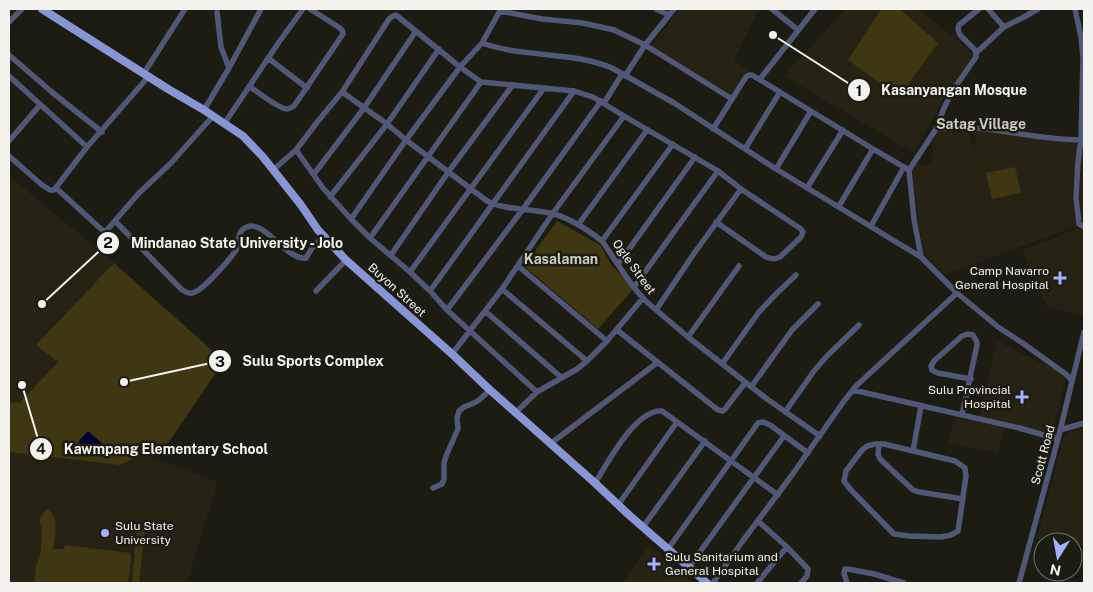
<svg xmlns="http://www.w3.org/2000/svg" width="1093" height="592" viewBox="0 0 1093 592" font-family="'Public Sans',sans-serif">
<rect width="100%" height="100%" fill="#1d1c13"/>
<path fill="#262315" d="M679 9H759L734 60 748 70 731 95 651 47Z
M845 9H919L974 54 942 102 914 153 784 76Z
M1083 127H1084V224L1081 222 1077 201Z
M967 129 975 153 976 130 1079 144 1072 195 1075 221 1077 226 943 275 923 253 912 170 916 165H931L936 132Z
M9 176 114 263 37 345 58 362 18 403 9 402Z
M1079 228 1084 231V315L1047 307 1022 250Z
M997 341 1055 370 1066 377 1052 434 979 417Z
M954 417 1004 427 998 453 949 443Z
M1084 428V546L1058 539 1056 542H1043V562L1032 559 1063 439 1069 432Z
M9 452 120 465 143 454 217 482 187 583H9Z
M650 544 693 583H622Z"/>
<path fill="#3e3711" d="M881 9H900L938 43 899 97 848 60Z
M1015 167 1021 193 992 199 986 173Z
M557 221 600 245 612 266 634 288 598 329 524 266Z
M114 263 224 361 168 443 120 465 9 452V402L19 403 58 362 36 345Z
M47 509C60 517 55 536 53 549H64L65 545 130 553 131 559 128 583H34L36 566 41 552 42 527C37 521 42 514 47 509Z
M139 522H141L145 528 139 583H132L137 525Z"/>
<path fill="#04002c" d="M88 431 102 443 91 454 78 442Z"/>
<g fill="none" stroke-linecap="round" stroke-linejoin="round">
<path stroke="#515877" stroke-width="5.5" d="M656 9 669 15
M772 9 798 30
M988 9 1004 27
M1075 9 1081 37 1083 58 1081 140 1078 161 1076 198 1079 224 1084 227
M500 11 542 19 583 23 614 30 645 45 732 99
M217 12 221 47 229 68
M9 22 22 9
M482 43C524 58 571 51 612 68L674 103 776 169 921 257 957 293 998 327 1024 344 1067 375 1072 381
M976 53 1004 27 1024 17 1038 9
M9 55 53 93 102 132
M268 58 307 88
M144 73 185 9
M9 76 87 147
M625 76 645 45 674 9
M760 79 815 9
M249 86C258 92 276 107 286 109 290 109 290 108 294 106L343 34 342 30 340 28 310 9
M342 92 387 124 406 140 487 201C507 211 532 208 554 214 571 219 588 230 602 241 617 262 630 286 649 304L688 337 767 399 820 436
M604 103 622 74
M204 110 229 68 260 11
M224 124 279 42 303 9
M713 129 746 77 749 75H752L873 149 909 170 914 219 921 257
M936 129C953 128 970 127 987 129 1018 133 1049 140 1081 140
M9 141 40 105
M745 149 780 92
M296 150 323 188 351 219 370 238 410 272 430 291 447 310 537 392
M9 156 42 185 50 190H54L87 147 149 76
M776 169 811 111
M273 170 296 150 318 121 342 92 389 19 393 16 396 15 460 67 481 82 574 91 593 97 624 116 718 171 741 189 695 252 656 310
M909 170 936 129 944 108 953 90 976 57V53L975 50 960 35 958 29 959 25 979 9
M314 174 364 108 416 31
M56 188 101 229 104 231H106L139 193 171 163 213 116
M807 188 843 130
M330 197 387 124 439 49
M839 206 873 149
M351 219 406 140 460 67 482 43 501 9
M115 221 181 289C184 291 188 294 192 293 202 292 230 259 236 250 240 242 236 231 247 227 264 219 287 261 306 258L312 248 324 236
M716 222 766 257C771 259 775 260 780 257L801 237 803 232 801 229 741 189
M578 225 647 130
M871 226 904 167
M370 238 481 82
M602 241 673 144
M391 255 449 171 512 86
M618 264 632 245 695 157
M518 266 607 341
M410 272 544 88
M634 287 718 171
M502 289 587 361
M316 291 346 260
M430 291 574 91
M447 310 523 209 601 101
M485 311 562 378
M617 330 718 410 723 411 725 409 745 383
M688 337 739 266
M452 354 502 289 553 213 624 116
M722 364 759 312 776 294 796 275
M751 387 792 330 818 304
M853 390 1019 428 1058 439
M785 412 814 371 826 357 859 325
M515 413 537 392 577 369 587 361 607 341 643 298
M962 415 977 345V342L973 335 968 334 962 336 934 361 931 366 932 370 938 373 971 379
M1060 430 1084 423
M550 444 658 362
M875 444H884L955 461 965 468 966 476 958 531 951 535 941 537 909 536 894 534 850 489 844 481 846 471 862 450 867 446Z
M879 444 878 454 880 459 913 490 919 492 963 499
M913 451 921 406
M595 483C607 464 636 408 662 411L778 495
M433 488 442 484 444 479V463L446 456 458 429 457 418 459 411 464 407 474 403 479 400 490 390
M618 505 677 422
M758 521 787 547 808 569 807 576 801 583
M643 527 705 441
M668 549 758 423 763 422 770 425 808 453
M689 567 784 436
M713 583 742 542 792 475 844 401 856 386 957 293
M757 583 787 547
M847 583 844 573 845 569H848L874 574 904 583
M1019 583 1058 439 1084 332"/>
<path stroke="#8795d5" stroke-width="8" d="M42 9 168 89 204 110 243 136 263 157 301 205 318 230 346 260 452 354 490 390 595 483 629 515 707 583"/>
</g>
<g fill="#a2b2fd" stroke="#1d1c13" stroke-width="2">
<path d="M1057.5 270.5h5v5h5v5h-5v5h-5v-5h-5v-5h5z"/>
<path d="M1019.5 389.5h5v5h5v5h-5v5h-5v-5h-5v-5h5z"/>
<circle cx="105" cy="533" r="5"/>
<path d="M651.5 556.5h5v5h5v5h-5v5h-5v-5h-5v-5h5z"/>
</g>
<g text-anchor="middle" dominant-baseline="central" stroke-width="5" stroke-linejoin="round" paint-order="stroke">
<g font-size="12" fill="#f3f2ec" stroke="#1d1c13">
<text transform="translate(634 267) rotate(54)">Ogle Street</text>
<text transform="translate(397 290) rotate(42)">Buyon Street</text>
<text transform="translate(1043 455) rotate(-75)">Scott Road</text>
</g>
<g font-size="12" fill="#f3f2ec" stroke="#1d1c13" text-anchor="end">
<text x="1049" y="271">Camp Navarro<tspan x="1049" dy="14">General Hospital</tspan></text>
<text x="1011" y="390">Sulu Provincial<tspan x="1011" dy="14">Hospital</tspan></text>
<text x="115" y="526" text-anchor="start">Sulu State<tspan x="115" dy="14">University</tspan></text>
<text x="665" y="557" text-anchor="start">Sulu Sanitarium and<tspan x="665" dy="14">General Hospital</tspan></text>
</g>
<g font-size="14" font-weight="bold" fill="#cccabe" stroke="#1d1c13">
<text x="981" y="124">Satag Village</text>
<text x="561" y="259">Kasalaman</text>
</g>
</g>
<path fill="none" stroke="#f3f2ec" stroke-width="2" d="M773 35L859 90M42 304L108 243M124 382L220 361M22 385L41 449"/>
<g fill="#f3f2ec" stroke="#1d1c13" stroke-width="2">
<circle cx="773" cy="35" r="5"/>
<circle cx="42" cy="304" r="5"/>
<circle cx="124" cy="382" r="5"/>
<circle cx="22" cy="385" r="5"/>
<circle cx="859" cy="90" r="12"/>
<circle cx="108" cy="243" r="12"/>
<circle cx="220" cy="361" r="12"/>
<circle cx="41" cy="449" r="12"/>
</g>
<g font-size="15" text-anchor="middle" font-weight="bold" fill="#111">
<text x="859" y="96">1</text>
<text x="108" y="248">2</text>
<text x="220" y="367">3</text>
<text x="41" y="454">4</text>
</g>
<g font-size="14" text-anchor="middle" font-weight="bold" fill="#f3f2ec" stroke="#1d1c13" stroke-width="5" stroke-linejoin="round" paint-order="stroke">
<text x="954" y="95">Kasanyangan Mosque</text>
<text x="237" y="248">Mindanao State University - Jolo</text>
<text x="313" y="366">Sulu Sports Complex</text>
<text x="166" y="454">Kawmpang Elementary School</text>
</g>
<rect width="1093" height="592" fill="none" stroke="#f3f2ec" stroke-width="20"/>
<g transform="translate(1058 557) rotate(191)"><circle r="24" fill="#1d1c13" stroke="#73726a"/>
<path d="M0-4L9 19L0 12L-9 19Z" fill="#a2b2fd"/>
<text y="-8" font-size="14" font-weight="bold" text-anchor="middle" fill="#f3f2ec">N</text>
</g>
</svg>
